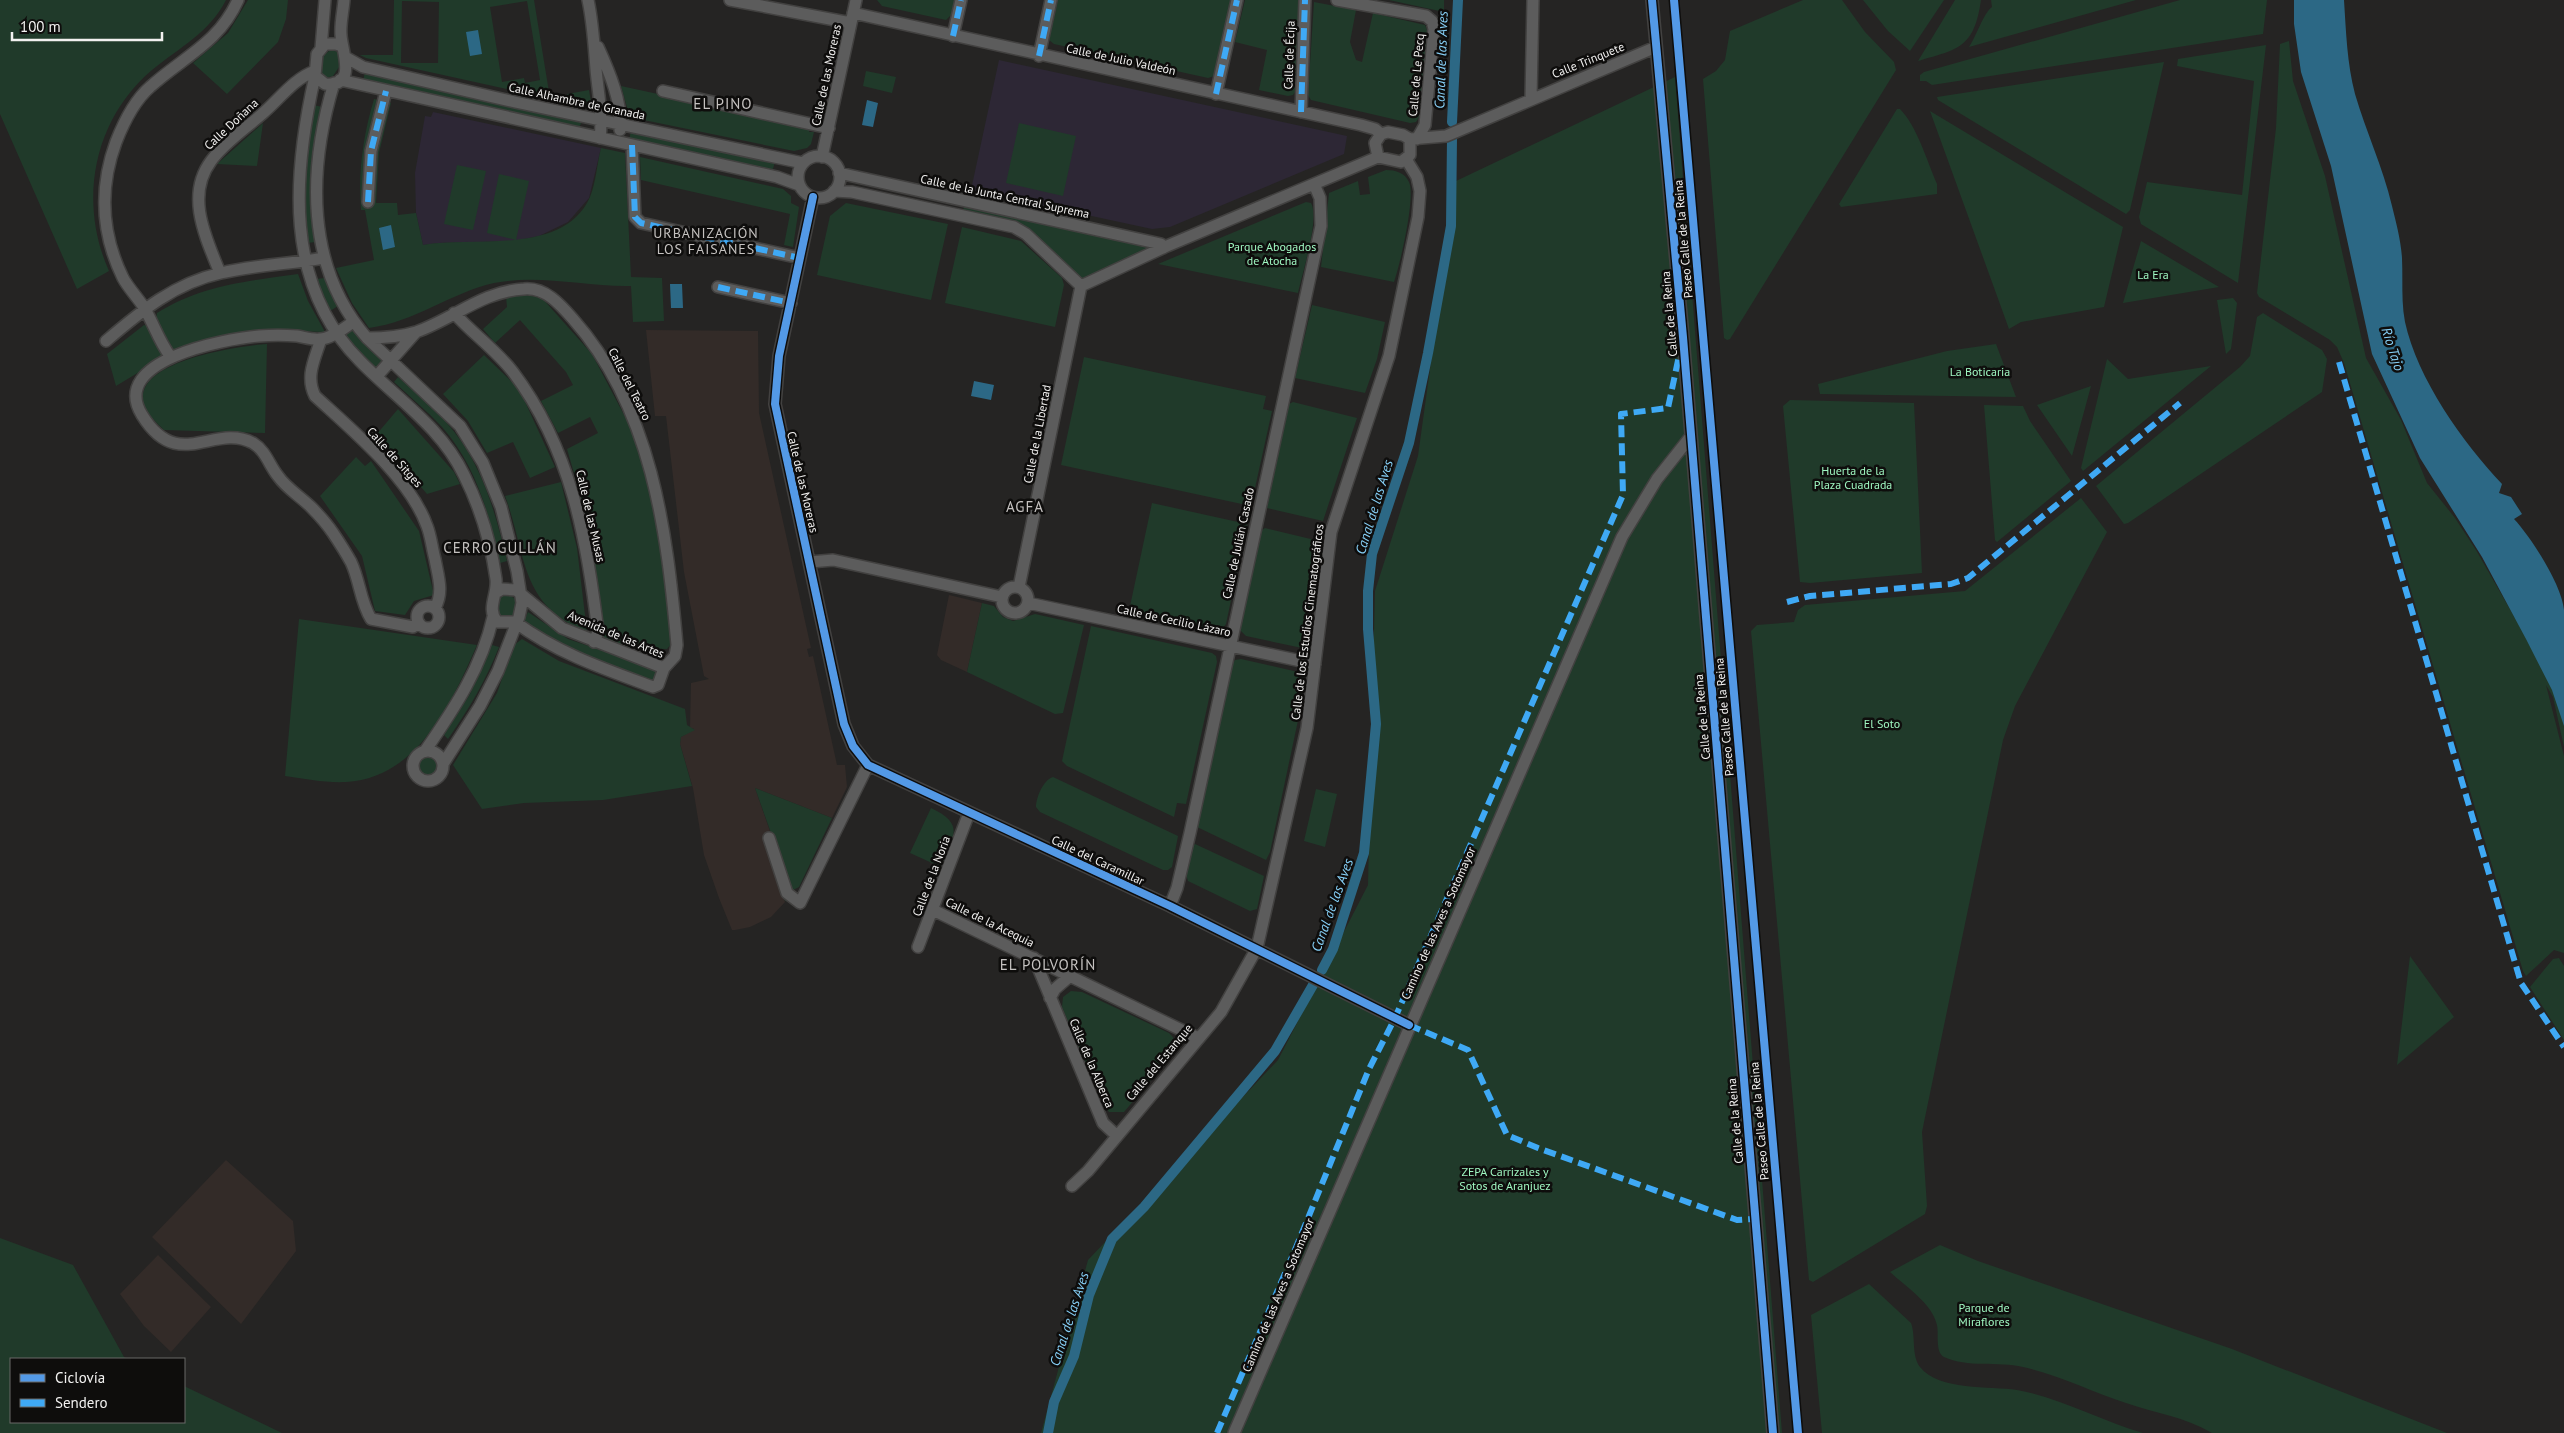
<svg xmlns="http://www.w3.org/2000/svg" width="2564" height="1433" viewBox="0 0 2564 1433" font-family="'PT Sans',sans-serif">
<rect width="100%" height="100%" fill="#252423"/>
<path fill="#332b28" d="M646 330 758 331 759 413 811 648 807 649 809 657 813 656 837 765H845L847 787 832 818 755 788 771 834 785 902 771 917 750 927 735 930H732L719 898 704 855 693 788 680 744 681 737 694 729 690 728 691 683 709 679 704 676 684 572 666 416H655Z
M949 595 982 603 967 672 941 660 937 655Z
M226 1160 293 1221 296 1251 241 1324 152 1237Z
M158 1255 211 1307 171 1352 144 1326 120 1294Z"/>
<path fill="#2d2735" d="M999 60 1347 136 1344 154 1170 227 1152 229 971 190Z
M433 112 601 148 589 198 568 222 539 236 515 241 439 243 423 245 416 213 415 173 425 116 431 117Z"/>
<path fill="#203a2a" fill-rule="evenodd" d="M0 0H226C210 32 179 48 152 70 93 120 78 202 109 271L77 289 0 114Z
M248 0H288L286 19 278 42 227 94 193 63 228 33Z
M394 0H534L549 92 567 96V94L589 90 592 108 366 58 360 55H393ZM402 1 439 2 438 63H401ZM527 1 540 80 525 83 524 78 502 82 490 7Z
M877 0H955L951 15 946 20 882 6Z
M1058 0H1231L1214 76 1208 78 1054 44 1049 40Z
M1245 0H1300L1296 91 1293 95 1288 96 1259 90 1267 50 1235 42Z
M1389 0H1444V12Z
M1803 0H1842L1865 32 1894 62 1896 70 1730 339 1727 340 1724 338 1703 79 1716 71 1725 60 1730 31Z
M1863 0H1944L1910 51 1888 31Z
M1955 0H1981C1974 48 1959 49 1918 61Z
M1991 0H2136L1969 47C1976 37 1984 12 1992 7Z
M2180 0H2267L2263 34 1932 85 1926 81H1920V75L1924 72Z
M1314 2 1356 10 1350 42 1356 60 1362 62 1373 13 1425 25 1427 30C1426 48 1427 111 1416 122L1410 123 1311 100 1308 95Z
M2289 41 2293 81 2325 176 2366 358 2401 420 2427 483 2455 518 2476 550 2527 639 2564 626V747L2553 697 2546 685 2564 756V953L2554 950 2526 976 2523 971 2344 363 2337 347 2330 340 2259 297 2257 293 2276 128 2280 44Z
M2266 45 2238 283 2141 224 2139 217 2147 182 2242 195 2254 81 2177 66 2178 59Z
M331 50 338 52 339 67 333 76 326 78 321 74C320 64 322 54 331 50Z
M2164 62 2130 210 2126 214 1938 100 1937 97Z
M866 71 896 77 892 93 863 86Z
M365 72 583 120 578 129 363 81Z
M1675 77 1782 1433H1041L1088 1260 1278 1060 1368 885 1375 591 1418 456 1456 181Z
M621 86 810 127 809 132H814L811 144 807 148 794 151 634 118 628 111Z
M374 99 391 103 379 153 376 203H397L398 215 416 213 423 245C474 236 564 256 590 197 596 182 597 164 601 148L625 153 631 277 662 278 664 321 633 322 631 286C586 287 539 274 494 283 450 293 415 322 369 328L352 303 336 268 374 260 365 210H361C358 172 363 136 374 99Z
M314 105 322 107 311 190 316 242 307 243C301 196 306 152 314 105Z
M1897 109H1900C1917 126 1927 161 1937 184V194L1841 207 1839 204Z
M1930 111 2123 227 2104 307 2021 322 2009 329Z
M263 123 257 166 217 164Z
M1019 123 1076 136 1063 196 1006 183Z
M631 131 775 162 772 172 629 140Z
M640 157 783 189 791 196V203L799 207 793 247 784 245 790 214 641 180Z
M457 165 486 171 473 230 444 224Z
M1386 170C1396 170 1405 173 1409 182 1416 196 1400 265 1394 282L1321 267 1329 193 1358 181 1360 195 1370 194 1368 177Z
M499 174 529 181 516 240 487 233Z
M1306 202 1311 203C1320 219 1302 274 1298 293L1158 264Z
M846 203 948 224 931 300 817 275 830 216Z
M964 206 1146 245 1147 252 1086 279H1082L1032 234 963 212Z
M962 227 1021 241 1062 278 1064 285 1055 327 945 303Z
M2141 241 2219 287 2123 303Z
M298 274 308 301 325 332 264 330 175 352 156 320 157 313C201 285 248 281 298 274Z
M325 278 338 306 330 311 316 279Z
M522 294 542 298 592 354 632 430 657 517 672 643 667 649 629 648 603 638 589 525 567 449 598 433 590 417 558 433 541 401 573 385 566 372 520 320 495 343 483 329 507 307 506 297Z
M2233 298 2237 303 2231 349 2226 354 2217 300Z
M1312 305 1385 322 1377 359 1365 393 1295 378Z
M2263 313 2322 350 2327 359 2322 392 2128 523 2124 524 2096 486 2240 367 2250 356 2257 317Z
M144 325 147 326 164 357 116 386 107 354Z
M351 327 384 361 380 367 375 368 371 366 346 337 345 334Z
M267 344 265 433 164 430C156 422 143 411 143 399 140 360 240 346 267 344Z
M1996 344 2016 397 1820 394 1818 384 1947 351Z
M484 355 513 383 522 395 555 467 530 478 513 442 487 453 468 421 443 394Z
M1084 357 1266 396 1263 409 1272 411 1251 506 1061 465Z
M2107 359 2128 379 2211 366 2083 471 2081 468Z
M398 377C415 392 432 405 446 422 482 462 495 511 507 561L500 563C489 514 476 465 442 427 427 411 410 397 394 382Z
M2091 386 2072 456 2037 405Z
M1790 400 1914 403 1922 573 1810 583 1800 582 1783 406Z
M1293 402 1357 418 1323 521 1267 508 1289 404Z
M1984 405 2023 406 2030 421 2071 481 1997 542 1995 540Z
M398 409 454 472 460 484 427 494 376 435Z
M356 457 365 466 371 461 419 531 434 595 414 601 405 615 375 611 362 556 320 496Z
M561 482 577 548 587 632C519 605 527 555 505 496Z
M2081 498 2107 532 2015 706 2003 740 1922 1132 1927 1206 1925 1214 1813 1282 1809 1280 1751 631 1757 625 1794 622 1798 610 1805 605 1965 591Z
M1152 503 1247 524 1226 624 1222 629 1216 630 1129 611Z
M1265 528 1319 541 1308 641 1302 648 1246 636 1240 630 1262 530Z
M509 594 516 600 515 611 512 617 500 618C496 612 497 601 500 595Z
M982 603 994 606 1003 617 1013 621 1035 614 1084 625 1063 713 1055 714 967 672Z
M528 612 568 639 656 669 658 672 655 680 652 682C607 665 563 649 524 621Z
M299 619 477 645C452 702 418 778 346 782 326 783 305 779 285 776Z
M1091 626 1212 653 1216 656 1217 662 1186 804 1177 803 1174 817 1067 766 1062 761Z
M522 639 559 661 685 709 687 725 695 730 681 737 680 744 692 786 603 800 524 803 482 809 453 765 497 693 514 645Z
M492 645 499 647C486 680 469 709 448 739L444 735 470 694Z
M1241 659 1298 672 1304 679 1300 711 1270 852 1266 860 1197 827 1232 665 1235 660Z
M417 766a10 10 0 1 1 20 0a10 10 0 1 1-20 0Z
M1053 777 1178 836 1172 867 1168 870H1163L1040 812 1036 807C1036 798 1043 780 1053 777Z
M755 788 832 818 799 887 793 890 790 903 784 900 771 833Z
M1316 789 1337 794 1325 847 1304 841Z
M931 808C967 825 952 837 941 867L910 853Z
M1195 844 1264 876 1257 909 1250 911 1188 881 1186 874 1192 847Z
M2410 956 2454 1017 2397 1065Z
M2559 958 2564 966V1040L2530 987 2553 959Z
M1071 991 1082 992 1169 1033C1176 1039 1177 1045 1173 1054L1124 1112H1109L1102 1102 1062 1007 1063 997Z
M0 1238 73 1265 124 1357 128 1359H11V1422H184V1386L282 1433H0Z
M1940 1245 1978 1261 2232 1349 2447 1433H2212C2185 1417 2155 1413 2126 1403 2092 1392 2059 1375 2023 1367 1998 1361 1967 1368 1944 1357 1935 1352 1939 1334 1937 1325 1932 1303 1906 1287 1890 1272Z
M1869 1284 1911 1323C1916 1336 1911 1355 1920 1367 1939 1391 1990 1386 2017 1390 2058 1397 2102 1421 2143 1433H1822L1811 1315Z"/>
<path fill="#2c6885" d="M2294 0H2344C2346 31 2347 64 2355 94 2366 132 2383 167 2392 206 2396 222 2401 241 2402 258 2403 280 2401 301 2405 322 2417 378 2463 443 2502 484L2499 493 2511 497 2522 514 2514 519C2531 537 2562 585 2564 610 2564 648 2564 688 2564 726L2552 690 2526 639 2482 557 2420 458 2372 354 2331 166 2301 72 2294 24Z
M478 30 482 54 470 56 466 32Z
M867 100 878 103 873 127 862 125Z
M391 225 395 247 383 250 379 228Z
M670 284H682L683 308H671Z
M974 381 994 385 991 400 971 396Z"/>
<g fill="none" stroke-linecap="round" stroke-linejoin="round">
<path stroke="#2c6885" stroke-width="10" d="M1452 122 1458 0
M1322 970 1333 949 1364 853 1376 724 1368 629V591L1372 554 1409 443 1428 353 1451 226 1452 138
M1048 1433 1054 1402 1074 1356 1089 1295 1112 1239 1144 1207 1275 1051 1313 985"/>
<defs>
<path id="minor" d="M588 0C593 23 594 45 596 69 598 93 603 114 600 138
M730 0 851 23
M1337 0 1426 16 1432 21 1434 29 1425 125 1417 139
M1652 0 1683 337 1773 1433
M853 13 1361 125 1375 129 1381 134
M953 36 961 0
M342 46 336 44H325L317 54 315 76 325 84C358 87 342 52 341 35 340 24 343 12 344 0
M598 47C609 71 623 104 620 130
M321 48 325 0
M1039 56 1051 0
M347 58 363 67 515 102 803 163
M315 76C293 173 283 284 360 361 396 398 441 427 464 475 480 507 491 543 496 579 498 595 486 608 497 622H515C557 653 604 669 653 687L658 685 664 668 562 628 516 590 502 589 497 592
M340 80 777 177 799 185
M334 83C308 169 305 267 367 338L460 426 483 463 501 507 517 571 522 603 519 617 498 671 480 706 443 764
M663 91 829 128
M1216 94 1237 0
M1531 98 1533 0
M1301 112 1305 0
M1388 132 1403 135 1410 139V155L1401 162 1378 157 1375 143 1381 134Z
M1410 139 1446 136 1656 47
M632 145 635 217 641 223 800 258
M798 177a21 21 0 1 1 42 0a21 21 0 1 1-42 0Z
M822 157 856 0
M839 173 1161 244 1163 248
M834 191 852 192 1014 227 1026 234 1081 286 1167 246 1378 157
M813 197 779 356 775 404 844 724 853 746 868 765 1170 906 1409 1025
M368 202 371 151 386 91
M220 273C206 238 185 196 211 161 224 143 245 129 262 114 279 100 293 79 315 71
M718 287 791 303
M454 313C473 334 496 350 513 372 571 449 587 539 598 632L594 642
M353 322C344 328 331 339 320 339 312 340 304 337 297 336 285 335 271 335 259 336 225 339 108 360 142 415 178 474 214 422 253 443 266 451 269 465 278 476 286 488 301 497 311 507 319 515 327 524 333 533 339 542 346 553 351 562 360 581 360 601 371 619L413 627 419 623
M367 338C383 338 400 337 416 332 453 319 483 291 524 289 545 287 560 304 573 319 652 408 667 531 677 645L675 656 664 668
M321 339C315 359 305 376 315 396 352 430 410 478 427 526 431 536 432 548 435 559 438 576 444 592 435 608
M106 341C141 311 175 283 221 273 254 265 290 264 324 258
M170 356C159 341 154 325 145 309 139 299 129 289 123 278 101 233 99 188 116 142 123 124 135 100 150 87 183 57 219 43 238 0
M377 376 416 332
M810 562 833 560 1002 597
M1019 587 1081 286
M1002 600a13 13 0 1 1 26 0a13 13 0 1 1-26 0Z
M1028 603 1315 664
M417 617a11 11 0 1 1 22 0a11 11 0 1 1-22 0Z
M425 751C454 709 482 667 493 617
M413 766a15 15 0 1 1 30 0a15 15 0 1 1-30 0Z
M769 838 787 893 800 903 868 765
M1170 906 1177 888 1190 833 1321 226 1320 198 1314 184
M933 910 1198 1038
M918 947 969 813
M1034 958 1103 1123 1116 1135
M1050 998 1055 989 1070 976
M1072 1186 1088 1171 1221 1012 1257 948 1307 728 1331 532 1389 356 1418 217 1420 191 1417 177 1406 159
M1234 1433 1622 537 1657 479 1691 436"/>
</defs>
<use href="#minor" stroke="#424140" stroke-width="14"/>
<use href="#minor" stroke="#5c5c5c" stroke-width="11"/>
<path stroke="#3fa9f5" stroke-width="6" stroke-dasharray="12 6" stroke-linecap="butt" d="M953 36 961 0
M1039 56 1051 0
M1216 94 1237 0
M1301 112 1305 0
M632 145 635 217 641 223 800 258
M368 202 371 151 386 91
M718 287 791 303
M2339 362 2521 983 2564 1047
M1787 602 1810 596 1951 584 1968 578 2180 403
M1409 1025 1468 1050 1507 1135 1538 1148 1737 1220 1754 1219
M1217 1433 1297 1245 1369 1069 1395 1018 1623 495 1621 414 1668 408 1680 351"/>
<defs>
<path id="cycleway" d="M1652 0 1683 337 1773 1433
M1674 0 1798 1433
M813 197 779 356 775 404 844 724 853 746 868 765 1170 906 1409 1025"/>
</defs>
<use href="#cycleway" stroke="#0e0d0c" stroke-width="11"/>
<use href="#cycleway" stroke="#5399e6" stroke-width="8"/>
</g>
<g text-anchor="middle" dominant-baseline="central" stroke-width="5" stroke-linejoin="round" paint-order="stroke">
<g font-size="12" fill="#f2f1f0" stroke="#0e0d0c">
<text transform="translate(1289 55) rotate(-88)">Calle de Écija</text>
<text transform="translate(1121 59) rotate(12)">Calle de Julio Valdeón</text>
<text transform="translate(1588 60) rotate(-22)">Calle Trinquete</text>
<text transform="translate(826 75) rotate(-78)">Calle de las Moreras</text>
<text transform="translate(1416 75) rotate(-85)">Calle de Le Pecq</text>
<text transform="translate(577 101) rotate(12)">Calle Alhambra de Granada</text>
<text transform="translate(231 124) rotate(-43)">Calle Doñana</text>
<text transform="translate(1005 196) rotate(12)">Calle de la Junta Central Suprema</text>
<text transform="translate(1683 239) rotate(-95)">Paseo Calle de la Reina</text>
<text transform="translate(1669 314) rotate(-95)">Calle de la Reina</text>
<text transform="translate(630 384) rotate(63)">Calle del Teatro</text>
<text transform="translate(1037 434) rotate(-79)">Calle de la Libertad</text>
<text transform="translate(395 457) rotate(48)">Calle de Sitges</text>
<text transform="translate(803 482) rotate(77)">Calle de las Moreras</text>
<text transform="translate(591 516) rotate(77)">Calle de las Musas</text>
<text transform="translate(1238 543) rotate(-78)">Calle de Julián Casado</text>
<text transform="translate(1174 620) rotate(12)">Calle de Cecilio Lázaro</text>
<text transform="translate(1307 622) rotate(-83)">Calle de los Estudios Cinematográficos</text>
<text transform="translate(616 634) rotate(23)">Avenida de las Artes</text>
<text transform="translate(1702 717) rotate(-95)">Calle de la Reina</text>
<text transform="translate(1724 717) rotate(-95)">Paseo Calle de la Reina</text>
<text transform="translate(1098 860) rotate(25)">Calle del Caramillar</text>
<text transform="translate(931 876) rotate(-69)">Calle de la Noria</text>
<text transform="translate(990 922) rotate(26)">Calle de la Acequia</text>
<text transform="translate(1438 923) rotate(-66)">Camino de las Aves a Sotomayor</text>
<text transform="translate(1159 1062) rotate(-50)">Calle del Estanque</text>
<text transform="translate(1092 1063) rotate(67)">Calle de la Alberca</text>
<text transform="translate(1735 1121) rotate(-95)">Calle de la Reina</text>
<text transform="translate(1759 1121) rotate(-95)">Paseo Calle de la Reina</text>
<text transform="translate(1278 1295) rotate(-67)">Camino de las Aves a Sotomayor</text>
</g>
<g font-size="12" fill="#9ff7c1" stroke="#0e0d0c">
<text x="1272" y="246">Parque Abogados<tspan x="1272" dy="14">de Atocha</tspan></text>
<text x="2153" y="274">La Era</text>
<text x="1980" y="371">La Boticaria</text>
<text x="1853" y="470">Huerta de la<tspan x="1853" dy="14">Plaza Cuadrada</tspan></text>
<text x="1882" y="723">El Soto</text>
<text x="1505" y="1171">ZEPA Carrizales y<tspan x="1505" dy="14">Sotos de Aranjuez</tspan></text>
<text x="1984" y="1307">Parque de<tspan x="1984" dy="14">Miraflores</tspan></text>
</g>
<g font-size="14" font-style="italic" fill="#86cff6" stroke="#0e0d0c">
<text transform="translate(1441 60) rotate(-88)">Canal de las Aves</text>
<text transform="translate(2393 349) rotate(72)">Río Tajo</text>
<text transform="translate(1374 507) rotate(-73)">Canal de las Aves</text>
<text transform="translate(1332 905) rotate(-70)">Canal de las Aves</text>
<text transform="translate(1069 1319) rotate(-72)">Canal de las Aves</text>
</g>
<g font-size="14" letter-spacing="1" fill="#c5c2c0" stroke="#0e0d0c">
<text x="706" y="233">URBANIZACIÓN<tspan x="706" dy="16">LOS FAISANES</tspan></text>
</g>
<g font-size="15" letter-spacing="1" fill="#c5c2c0" stroke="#0e0d0c">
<text x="723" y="103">EL PINO</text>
<text x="1025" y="506">AGFA</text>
<text x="500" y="547">CERRO GULLÁN</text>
<text x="1048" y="964">EL POLVORÍN</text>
</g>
</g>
<rect x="10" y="1358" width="175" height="65" fill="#0e0d0c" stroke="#696867"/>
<rect x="20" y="1374" width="25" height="8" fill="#5399e6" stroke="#696867"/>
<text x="55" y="1383" font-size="15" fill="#f2f1f0">Ciclovía</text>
<rect x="20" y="1399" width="25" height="8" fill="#3fa9f5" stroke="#696867"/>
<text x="55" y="1408" font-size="15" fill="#f2f1f0">Sendero</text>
<path d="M12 32v8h150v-8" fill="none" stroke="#f2f1f0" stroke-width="2.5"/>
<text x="20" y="32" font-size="15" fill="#f2f1f0" stroke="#0e0d0c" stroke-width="4" paint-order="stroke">100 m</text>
</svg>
